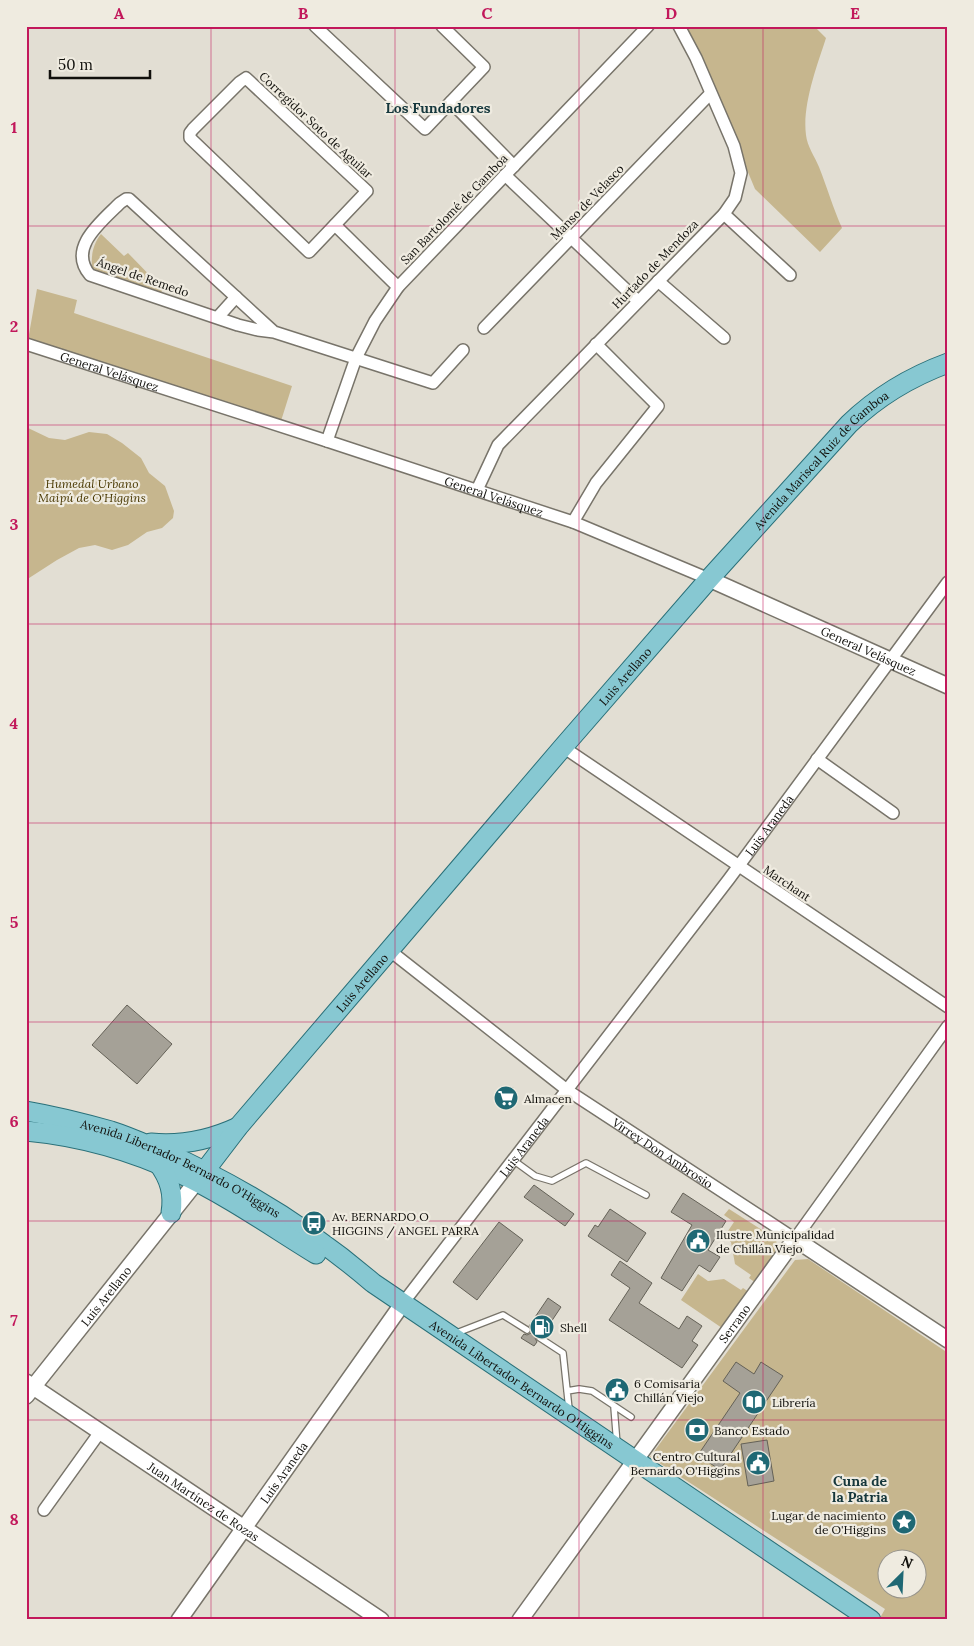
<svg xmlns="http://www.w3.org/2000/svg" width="974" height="1646" viewBox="0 0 974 1646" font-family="Lora,serif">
<rect width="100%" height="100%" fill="#e2ded3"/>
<path fill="#c6b68e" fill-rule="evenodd" d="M687 26H814L826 38C817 66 802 105 806 135 807 146 815 157 819 167 827 187 833 208 842 228L820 252 755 189Z
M101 234 124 256 128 253 163 289 161 293 100 274 92 267C91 255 93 244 101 234Z
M37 289 77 300 74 313 292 386 281 421 28 340Z
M26 427 49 438 65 440 89 432 107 434 122 443 141 458 149 473 165 486 174 511 173 518 162 528 147 532 128 545 112 550 95 545 79 548 57 560 26 580Z
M729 1209 776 1239 778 1253 756 1283 749 1278 751 1275 735 1264 731 1242 724 1237 734 1222 724 1215Z
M808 1259 948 1353V1620H883L880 1618 885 1609 650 1457 795 1260ZM886 1558H916V1588H886Z
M698 1274 708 1281 724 1279 741 1290 743 1288 749 1292 722 1328 681 1300Z"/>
<path fill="#a5a197" stroke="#646157" d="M127 1005 172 1044 137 1084 92 1045Z
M534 1185 574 1214 565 1226 524 1197Z
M683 1193 726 1221 708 1250 720 1257 710 1272 699 1265 682 1291 661 1278 692 1225 671 1212Z
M610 1209 646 1233 627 1262 588 1236 595 1225 598 1227Z
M499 1222 523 1240 477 1300 453 1282Z
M620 1261 652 1283 639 1303 679 1329 687 1316 702 1326 692 1341 698 1345 682 1368 609 1320 630 1288 611 1275Z
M548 1298 561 1307 543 1334 536 1335 535 1338 537 1342 534 1346 521 1338 524 1334 527 1335 531 1333 532 1330 529 1326Z
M736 1362 754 1374 761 1362 783 1376 720 1470 698 1455 740 1393 723 1381Z
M767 1440 774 1481 748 1486 741 1444Z"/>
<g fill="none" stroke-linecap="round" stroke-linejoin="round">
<defs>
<path id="service" d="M513 1160 535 1176 552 1181 586 1163 646 1195
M454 1334 503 1315 527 1330
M540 1338 563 1353 569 1409
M567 1391 579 1389 592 1391 631 1417
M614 1407 617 1444"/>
<g id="minor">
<path d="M315 26 425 129 484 67 442 26"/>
<path d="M246 78 367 191 309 252 190 138V133L193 129 240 82Z"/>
<path d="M451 102 514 166"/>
<path d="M505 175 638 301"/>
<path d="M724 214 790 275"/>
<path d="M335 225 398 287"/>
<path d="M658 281 724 338"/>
<path d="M218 317 236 297"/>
<path d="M484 328 710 94"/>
<path d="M274 332 129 199H126L120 203C101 222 67 248 90 275L238 325 258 330 274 332 433 383 463 350"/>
<path id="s1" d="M26 344 327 441 573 522 709 579"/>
<path d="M327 441 356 358 375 321 398 287 648 26"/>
<path d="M477 490 498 445 724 214 735 198 741 173 734 146 696 58 679 26"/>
<path d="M573 522 596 483 658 406 596 344"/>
<path d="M563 747 948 1007"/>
<path d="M817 759 893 813"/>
<path id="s2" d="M389 950 567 1090 795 1239 948 1026"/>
<path id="s3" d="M403 1303 729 879 948 582"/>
<path d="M44 1510 100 1432"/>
</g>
<g id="tertiary">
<path id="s4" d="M709 579 948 686"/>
<path id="s5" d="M26 1382 381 1620"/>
<path id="s6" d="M26 1396 197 1181"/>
<path id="s7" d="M179 1620 403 1303"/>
<path id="s8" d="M520 1620 795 1239 948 1340"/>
</g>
<g id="primary">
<path id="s9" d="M26 1111C55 1116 83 1123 111 1131 130 1137 147 1145 164 1152 238 1185 311 1230 373 1283L871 1620"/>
<path d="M26 1131C79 1136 133 1151 181 1174 228 1196 272 1227 316 1254"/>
<path d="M151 1143C182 1146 210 1140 238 1127"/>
<path d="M158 1163C170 1179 174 1194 171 1213"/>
<path id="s10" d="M197 1181 239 1126 563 747 709 579 849 424C878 396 910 377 948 363"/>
</g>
</defs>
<use href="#service" stroke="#78746a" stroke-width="8"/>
<use href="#minor" stroke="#78746a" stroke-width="14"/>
<use href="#tertiary" stroke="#78746a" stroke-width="18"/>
<use href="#primary" stroke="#2a7079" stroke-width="21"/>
<use href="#service" stroke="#fff" stroke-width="5.5"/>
<use href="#minor" stroke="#fff" stroke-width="11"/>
<use href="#tertiary" stroke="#fff" stroke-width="15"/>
<use href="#primary" stroke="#87c8d2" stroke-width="19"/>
</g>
<path fill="none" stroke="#c2185b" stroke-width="1" stroke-opacity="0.55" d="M211 26V1620M395 26V1620M579 26V1620M763 26V1620M26 226H948M26 425H948M26 624H948M26 823H948M26 1022H948M26 1221H948M26 1420H948"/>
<defs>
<symbol id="supermarket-disc" viewBox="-11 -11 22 22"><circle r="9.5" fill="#1f6874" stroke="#efebe0"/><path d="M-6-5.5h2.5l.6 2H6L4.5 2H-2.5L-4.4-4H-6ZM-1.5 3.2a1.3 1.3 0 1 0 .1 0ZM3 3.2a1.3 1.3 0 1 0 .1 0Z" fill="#fff"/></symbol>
<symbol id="bus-disc" viewBox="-11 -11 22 22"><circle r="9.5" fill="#1f6874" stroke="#efebe0"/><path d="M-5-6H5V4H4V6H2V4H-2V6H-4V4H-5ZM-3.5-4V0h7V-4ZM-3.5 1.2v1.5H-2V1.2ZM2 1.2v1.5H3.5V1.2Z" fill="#fff"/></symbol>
<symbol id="civic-disc" viewBox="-11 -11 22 22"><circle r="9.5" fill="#1f6874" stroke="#efebe0"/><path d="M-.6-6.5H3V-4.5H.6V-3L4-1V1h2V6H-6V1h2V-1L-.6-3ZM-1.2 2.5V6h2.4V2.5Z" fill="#fff"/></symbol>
<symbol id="fuel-disc" viewBox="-11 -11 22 22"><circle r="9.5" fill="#1f6874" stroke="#efebe0"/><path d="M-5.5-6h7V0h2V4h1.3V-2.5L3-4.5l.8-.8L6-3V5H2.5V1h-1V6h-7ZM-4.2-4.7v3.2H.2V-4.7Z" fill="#fff"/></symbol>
<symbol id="library-disc" viewBox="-11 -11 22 22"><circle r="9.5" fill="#1f6874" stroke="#efebe0"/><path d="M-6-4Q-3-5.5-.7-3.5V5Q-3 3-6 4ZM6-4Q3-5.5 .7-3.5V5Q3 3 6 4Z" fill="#fff"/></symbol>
<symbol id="bank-disc" viewBox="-11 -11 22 22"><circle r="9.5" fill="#1f6874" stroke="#efebe0"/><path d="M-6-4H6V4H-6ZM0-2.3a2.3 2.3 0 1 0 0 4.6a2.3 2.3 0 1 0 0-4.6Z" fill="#fff"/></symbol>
<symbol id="sight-disc" viewBox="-11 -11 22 22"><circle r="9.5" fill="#1f6874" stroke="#efebe0"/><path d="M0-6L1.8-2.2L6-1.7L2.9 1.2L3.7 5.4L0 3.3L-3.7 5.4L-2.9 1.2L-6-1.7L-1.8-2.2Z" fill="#fff"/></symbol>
</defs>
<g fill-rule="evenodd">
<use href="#supermarket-disc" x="492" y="1084" width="28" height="28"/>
<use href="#bus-disc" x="300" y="1209" width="28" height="28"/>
<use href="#civic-disc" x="684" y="1227" width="28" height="28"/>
<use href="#fuel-disc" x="528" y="1313" width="28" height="28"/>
<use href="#civic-disc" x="603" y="1376" width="28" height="28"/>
<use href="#library-disc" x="740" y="1388" width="28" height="28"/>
<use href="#bank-disc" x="683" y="1416" width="28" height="28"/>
<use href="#civic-disc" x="744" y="1449" width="28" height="28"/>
<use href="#sight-disc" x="890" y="1508" width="28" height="28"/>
</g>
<g text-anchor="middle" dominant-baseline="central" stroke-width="4.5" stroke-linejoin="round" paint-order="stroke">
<g font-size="12" fill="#11100c" stroke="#efebe0">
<text transform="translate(316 125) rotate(43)">Corregidor Soto de Aguilar</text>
<text transform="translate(587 202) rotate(-46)">Manso de Velasco</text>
<text transform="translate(454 209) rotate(-46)">San Bartolomé de Gamboa</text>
<text transform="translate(655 264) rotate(-46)">Hurtado de Mendoza</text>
<text transform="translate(143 277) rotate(19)">Ángel de Remedo</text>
<text stroke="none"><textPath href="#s1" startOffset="88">General Velásquez</textPath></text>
<text stroke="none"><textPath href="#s10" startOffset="954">Avenida Mariscal Ruiz de Gamboa</textPath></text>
<text stroke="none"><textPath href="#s1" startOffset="492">General Velásquez</textPath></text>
<text stroke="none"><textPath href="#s4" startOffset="175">General Velásquez</textPath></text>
<text stroke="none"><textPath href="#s10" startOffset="662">Luis Arellano</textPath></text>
<text stroke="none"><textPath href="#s3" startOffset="602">Luis Araneda</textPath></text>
<text transform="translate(787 883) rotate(34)">Marchant</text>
<text stroke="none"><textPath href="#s10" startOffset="258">Luis Arellano</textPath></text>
<text stroke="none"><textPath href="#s3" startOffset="198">Luis Araneda</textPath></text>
<text stroke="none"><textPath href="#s2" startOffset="341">Virrey Don Ambrosio</textPath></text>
<text stroke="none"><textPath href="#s9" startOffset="166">Avenida Libertador Bernardo O'Higgins</textPath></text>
<text stroke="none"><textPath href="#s6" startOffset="128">Luis Arellano</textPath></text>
<text stroke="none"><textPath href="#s8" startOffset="366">Serrano</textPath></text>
<text stroke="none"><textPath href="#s9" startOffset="572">Avenida Libertador Bernardo O'Higgins</textPath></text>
<text stroke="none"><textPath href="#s7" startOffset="181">Luis Araneda</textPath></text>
<text stroke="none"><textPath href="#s5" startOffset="214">Juan Martínez de Rozas</textPath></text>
</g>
<g font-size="12" font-style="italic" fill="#493800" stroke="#efebe0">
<text x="92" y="483">Humedal Urbano<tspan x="92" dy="14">Maipú de O'Higgins</tspan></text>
</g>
<g font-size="12" fill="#11100c" stroke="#efebe0" text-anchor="start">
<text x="524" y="1098">Almacen</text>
<text x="332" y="1216">Av. BERNARDO O<tspan x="332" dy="14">HIGGINS / ANGEL PARRA</tspan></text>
<text x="716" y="1234">Ilustre Municipalidad<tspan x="716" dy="14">de Chillán Viejo</tspan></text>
<text x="560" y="1327">Shell</text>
<text x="634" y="1383">6 Comisaria<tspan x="634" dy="14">Chillán Viejo</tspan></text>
<text x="772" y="1402">Librería</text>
<text x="714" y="1430">Banco Estado</text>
<text x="740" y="1456" text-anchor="end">Centro Cultural<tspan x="740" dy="14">Bernardo O'Higgins</tspan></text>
<text x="886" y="1515" text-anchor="end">Lugar de nacimiento<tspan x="886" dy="14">de O'Higgins</tspan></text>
</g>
<g font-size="14" font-weight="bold" fill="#15373c" stroke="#efebe0">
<text x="438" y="108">Los Fundadores</text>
<text x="860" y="1481">Cuna de<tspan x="860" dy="16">la Patria</tspan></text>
</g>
</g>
<rect width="974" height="1646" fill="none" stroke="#efebe0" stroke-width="55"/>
<g transform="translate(902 1574) rotate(24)"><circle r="24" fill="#efebe0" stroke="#96938b"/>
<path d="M0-4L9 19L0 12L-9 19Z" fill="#1f6874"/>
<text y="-8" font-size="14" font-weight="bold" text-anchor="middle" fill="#11100c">N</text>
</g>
<path d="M50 70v8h100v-8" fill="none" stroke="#11100c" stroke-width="2.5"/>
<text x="58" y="70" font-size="15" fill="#11100c" stroke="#efebe0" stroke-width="4" paint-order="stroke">50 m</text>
<rect x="28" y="28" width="918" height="1590" fill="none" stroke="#c2185b" stroke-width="2"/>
<g font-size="16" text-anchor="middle" font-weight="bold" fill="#c2185b">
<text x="119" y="19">A</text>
<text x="303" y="19">B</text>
<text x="487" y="19">C</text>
<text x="671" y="19">D</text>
<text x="855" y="19">E</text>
<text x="14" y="133">1</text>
<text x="14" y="332">2</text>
<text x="14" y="530">3</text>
<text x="14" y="729">4</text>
<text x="14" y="928">5</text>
<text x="14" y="1127">6</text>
<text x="14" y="1326">7</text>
<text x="14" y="1525">8</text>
</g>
</svg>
